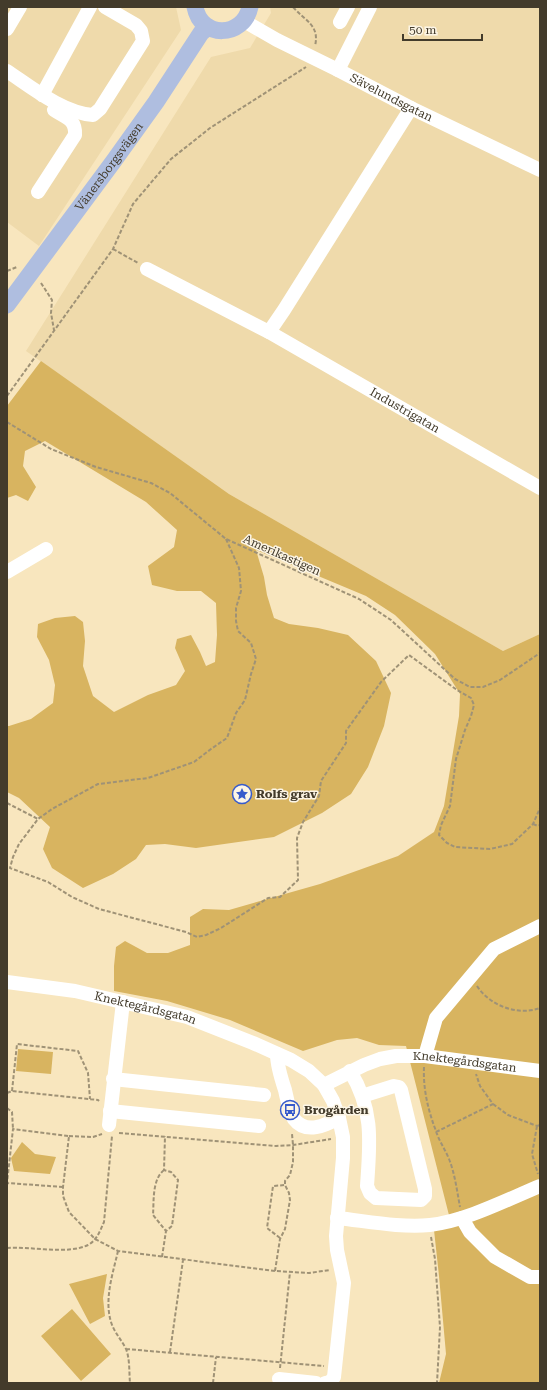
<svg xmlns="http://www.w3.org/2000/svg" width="547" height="1390" viewBox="0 0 547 1390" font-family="'Roboto Serif',serif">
<rect width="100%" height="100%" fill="#f8e6be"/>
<path fill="#efdaab" d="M7 7H176L181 30 39 246 7 222Z
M270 7H540V634L503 651 229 494 26 351 211 57 250 48 271 13Z"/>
<path fill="#d8b460" d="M41 361 229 494 503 651 540 634V1383H439L446 1354 439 1276 434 1230 452 1227 406 1046 379 1045 357 1038 337 1040 303 1051 230 1020 167 1001 114 991V966L116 947 125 941 147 953H168L190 945V917L203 909 229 910 320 884 398 856 434 832 444 806 459 716 460 694 435 654 395 615 366 596 256 550 264 577 267 595 274 618 289 624 318 628 348 635 376 661 391 693 384 726 368 767 351 794 322 813 274 837 196 848 165 844 146 845 136 859 113 874 83 888 52 868 43 849 50 827 19 798 7 792V726H9L31 719 53 703 55 685 49 660 37 637 38 624 55 618 75 616 83 622 85 641 83 666 93 696 114 712 148 695 176 685 185 671 175 648 177 639 191 635 200 652 206 666 215 662 217 635 216 603 201 591H177L152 585 148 566 174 547 177 530 146 502 45 441 25 451 23 466 36 487 28 501 16 495 7 498V406Z
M18 1049 53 1052 51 1074 16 1071Z
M22 1142 35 1154 56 1157 50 1174 14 1171 11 1158Z
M107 1274 103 1298 105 1316 90 1324 69 1284Z
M72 1309 111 1354 81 1381 41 1336Z"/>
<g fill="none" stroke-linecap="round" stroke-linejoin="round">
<path stroke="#9f9276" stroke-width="2" stroke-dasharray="4 2" stroke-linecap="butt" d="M293 7C305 21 320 25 315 46
M113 249 138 263
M7 271 17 267
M41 283 52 300 51 313 54 330
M7 396 113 249 133 204 171 159 210 128 306 67
M7 422 51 449 96 467 151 483 170 493 226 539 359 599 391 620 455 679 470 687H483L500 680 540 653
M226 539 239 568 241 591 236 608V621L238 631 251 643 256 659 251 674 245 700 236 713 227 738 211 749 194 762 148 778 98 784 52 809 38 819 19 844 13 857 10 868 48 882 72 897 99 909 186 932 197 937 206 935 221 928 268 898 280 897 298 880 297 838 303 822 319 796 321 781 346 743V731L381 682 409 655 457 690 471 698 474 705 471 716 465 730 456 759 450 806 441 825 439 835 447 843 455 847 490 849 512 844 533 824 540 808
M7 803 38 819
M533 824 538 826 540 825
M477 986C490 1006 518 1016 540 1008
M424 1067C423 1089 428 1110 436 1131 439 1141 445 1149 449 1159 455 1174 457 1191 460 1207
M12 1091 17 1044 78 1051 88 1073 90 1099
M7 1093 12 1091 98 1100 99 1101
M493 1104 508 1115 537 1126 540 1125
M7 1108 12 1112 13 1129
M537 1126 532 1154 538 1174
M436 1132 493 1104 480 1086 476 1074
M119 1133 276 1146 293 1145 331 1139
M69 1136 93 1137 102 1134
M164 1170C152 1180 154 1200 153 1215L166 1231
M63 1187 7 1183 13 1129 69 1136 63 1187V1196L69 1212 95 1239 118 1251 275 1271 309 1273 330 1270
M431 1237 435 1259 440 1327 437 1383
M280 1238 267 1228 273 1186 285 1185
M7 1248C30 1246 68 1255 88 1245 97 1240 100 1231 104 1222L112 1136
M118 1251C113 1273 104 1299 111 1322 114 1332 121 1339 126 1349 130 1359 129 1372 130 1383
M162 1257 166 1231 172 1226 178 1180 171 1172 164 1170 165 1136
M275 1271 280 1239 285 1229 290 1200 289 1193 285 1185V1181L290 1175 293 1162V1145L292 1134
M126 1349 324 1366
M170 1352 183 1260
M280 1368 290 1272
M213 1383 216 1357"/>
<g stroke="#fff" stroke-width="14">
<path id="s1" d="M244 21 277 40 338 70 411 108 540 170"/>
<path d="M340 22 348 7"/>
<path d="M7 29 20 7"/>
<path d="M338 70 370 7"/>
<path d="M7 71C31 87 63 113 93 115L100 109 143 41 141 31 136 25 105 7"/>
<path d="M42 95 90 7"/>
<path d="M38 192 75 135C76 119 66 118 54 110"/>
<path id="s2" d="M147 269 269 332 540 488"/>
<path d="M269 332 284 310 411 108"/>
<path d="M7 572 46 549"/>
<path id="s3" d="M7 982 75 991 187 1017 253 1043 291 1060 309 1071 324 1085 333 1101 339 1118 343 1137V1158L336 1236 337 1250 344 1283 334 1377 330 1382 325 1383"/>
<path d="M277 1054C277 1066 281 1078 285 1090 287 1099 289 1111 294 1119 306 1135 326 1125 339 1118"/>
<path d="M425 1056 436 1018 494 949 540 926"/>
<path d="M350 1071C374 1110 370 1143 367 1186L370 1193 376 1198 421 1200 425 1196V1189L401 1090 399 1087 394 1086 362 1096"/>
<path d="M113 1079 264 1095"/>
<path id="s4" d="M324 1085 364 1065 380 1059 396 1056H425L540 1071"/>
<path d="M110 1111 259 1126"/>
<path d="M109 1125 123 1002"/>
<path d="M337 1218C366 1221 401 1228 430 1225 466 1221 506 1200 540 1186"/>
<path d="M462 1218 470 1232 495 1257 530 1277H540"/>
<path d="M279 1379 316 1383"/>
</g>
<g stroke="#afbee0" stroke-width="17">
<path d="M195 7C201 39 243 38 250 7"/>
<path id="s5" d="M7 305 113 162 156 102 201 33 208 27"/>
</g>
</g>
<defs>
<symbol id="sight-ring" viewBox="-11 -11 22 22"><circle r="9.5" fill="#fcf5e5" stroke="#375bcc" stroke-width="1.5"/><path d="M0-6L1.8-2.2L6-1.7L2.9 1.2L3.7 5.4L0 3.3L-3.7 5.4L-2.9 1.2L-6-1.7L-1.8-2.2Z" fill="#375bcc"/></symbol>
<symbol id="bus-ring" viewBox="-11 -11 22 22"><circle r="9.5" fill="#fcf5e5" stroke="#375bcc" stroke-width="1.5"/><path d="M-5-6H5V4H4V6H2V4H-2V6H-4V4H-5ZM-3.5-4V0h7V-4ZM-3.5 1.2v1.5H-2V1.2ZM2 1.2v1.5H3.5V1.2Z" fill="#375bcc"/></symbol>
</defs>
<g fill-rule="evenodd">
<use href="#sight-ring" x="231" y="783" width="22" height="22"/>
<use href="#bus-ring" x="279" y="1099" width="22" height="22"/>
</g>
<g text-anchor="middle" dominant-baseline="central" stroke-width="3" stroke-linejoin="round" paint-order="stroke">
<g font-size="12" fill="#433b2b" stroke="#fcf5e5">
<text stroke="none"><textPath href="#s1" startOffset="166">Sävelundsgatan</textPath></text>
<text stroke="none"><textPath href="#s5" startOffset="172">Vänersborgsvägen</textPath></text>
<text stroke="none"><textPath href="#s2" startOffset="294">Industrigatan</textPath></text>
<text transform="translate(282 555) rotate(24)">Amerikastigen</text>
<text stroke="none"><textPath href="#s3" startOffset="141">Knektegårdsgatan</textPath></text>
<text stroke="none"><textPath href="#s4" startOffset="147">Knektegårdsgatan</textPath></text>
</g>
<g font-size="12" font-weight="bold" fill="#433b2b" stroke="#fcf5e5" text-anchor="start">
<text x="256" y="794">Rolfs grav</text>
<text x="304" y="1110">Brogården</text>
</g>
</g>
<rect width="547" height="1390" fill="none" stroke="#433b2b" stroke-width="16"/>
<path d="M403 34v6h79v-6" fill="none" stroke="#433b2b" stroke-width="2"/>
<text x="409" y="34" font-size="12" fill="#433b2b" stroke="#fcf5e5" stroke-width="3" paint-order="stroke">50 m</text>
</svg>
